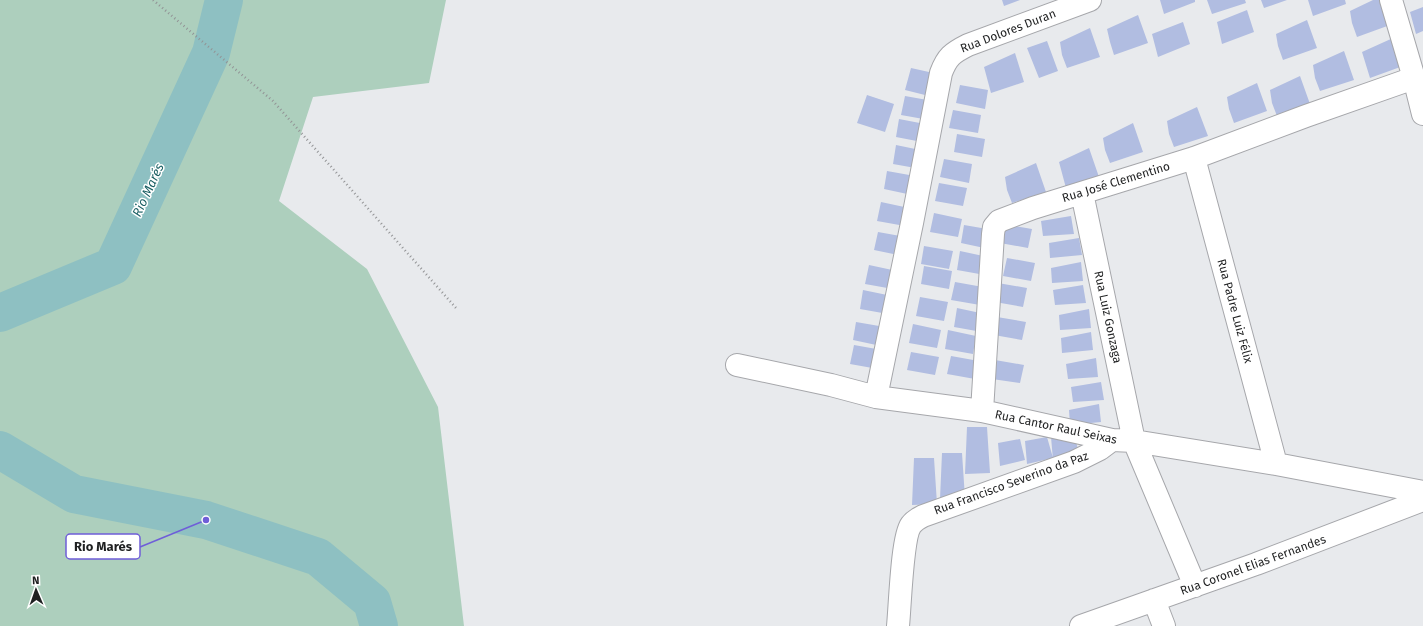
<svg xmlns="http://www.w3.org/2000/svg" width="1423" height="626" viewBox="0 0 1423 626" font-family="'Fira Sans',sans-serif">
<rect width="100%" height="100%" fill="#e8eaed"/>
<path fill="#adcfbd" d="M0 0H446L429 83 313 97 279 201 367 269 438 407 464 626H0Z"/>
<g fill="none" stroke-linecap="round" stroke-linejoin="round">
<path stroke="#8ec0c2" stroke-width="38" d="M0 313 113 266 211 53 224 0
M0 450 74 494 206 520 318 557 372 602 379 626"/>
</g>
<path fill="#b1bde1" d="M1002 0H1020L1004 6Z
M1160 0H1195V2L1164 14Z
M1207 0H1245L1246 3 1212 14Z
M1261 0H1287L1264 8Z
M1308 0H1345L1346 4 1313 16Z
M1373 0H1382L1390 25 1357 37 1352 23 1350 11Z
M1423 7V31L1416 34 1410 12Z
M1247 10 1254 32 1222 44 1217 22Z
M1138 15 1148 43 1114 55 1110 42 1107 29Z
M1307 20 1317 48 1283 60 1278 46 1276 34Z
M1183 22 1190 44 1158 57 1152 34Z
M1090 28 1100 57 1067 68 1062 55 1060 42Z
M1393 38 1403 66 1370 78 1362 52Z
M1047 41 1058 71 1039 78 1027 48Z
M1344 51 1354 80 1320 91 1315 78 1313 65Z
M1015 53 1024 82 991 93 984 67Z
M911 68 938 74 933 97 905 90Z
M1300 76 1310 104 1277 116 1272 103 1270 90Z
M1257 83 1267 111 1234 123 1229 109 1227 97Z
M960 85 988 90 985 109 956 103Z
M867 95 894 104 885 132 857 123Z
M905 96 933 101 929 120 901 115Z
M1197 107 1208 136 1174 147 1169 134 1167 121Z
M953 110 981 115 978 133 949 128Z
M899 119 925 124 922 142 896 137Z
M1133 123 1143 152 1110 163 1105 150 1103 138Z
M957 134 985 139 982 157 954 152Z
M896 145 925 151 921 169 893 164Z
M1089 148 1099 177 1066 188 1059 162Z
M944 159 972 164 969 183 940 177Z
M1036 163 1046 192 1012 203 1007 190 1005 177Z
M887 171 915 176 912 195 884 189Z
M939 183 967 188 963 206 935 201Z
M881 202 909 208 905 226 877 221Z
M934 213 962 219 958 237 930 232Z
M1071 216 1074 234 1043 236 1041 221Z
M1004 224 1032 229 1028 248 1000 243Z
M964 225 993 230 989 249 961 243Z
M878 232 906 237 903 256 874 250Z
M1079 238 1082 255 1050 258 1049 243Z
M924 246 953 251 949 269 921 264Z
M960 251 988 257 985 275 957 270Z
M1007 258 1035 263 1031 281 1003 276Z
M1081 262 1083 281 1052 283 1051 268Z
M869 265 897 271 893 289 865 284Z
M924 266 952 271 949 289 921 284Z
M955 282 983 287 980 305 951 300Z
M998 283 1027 288 1023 307 995 302Z
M1083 285 1086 303 1055 305 1053 290Z
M863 290 892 296 888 314 860 309Z
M920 297 948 302 944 321 916 316Z
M957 308 985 314 982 332 954 327Z
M1089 309 1091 328 1060 330 1059 315Z
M997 317 1026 322 1022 340 994 335Z
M856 322 885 327 881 346 853 340Z
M913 324 941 330 937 348 909 343Z
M948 330 976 336 973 354 945 349Z
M1091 332 1093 350 1062 353 1061 338Z
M854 345 882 350 878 369 850 364Z
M911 352 939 357 935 375 907 370Z
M951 356 979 361 975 379 947 374Z
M1096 358 1098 377 1068 379 1066 364Z
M995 360 1024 365 1020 383 992 379Z
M1101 382 1104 400 1073 402 1071 387Z
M1099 404 1101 422 1070 425 1069 410Z
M967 427H987L990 473 965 474Z
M1074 433 1079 454 1053 460 1051 437Z
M1047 437 1053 458 1027 464 1025 441Z
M1020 439 1025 460 1000 466 998 443Z
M942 453H962L965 498 940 499Z
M914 458H934L937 504 912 505Z"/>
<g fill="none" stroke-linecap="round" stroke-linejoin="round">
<defs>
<path id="minor" d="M1391 0 1414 78 1423 114
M1194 158 1276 464
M1082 193 1134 441 1195 586
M737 365 831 385 876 397 982 411 1112 440 1134 441 1276 464 1423 492
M876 397 912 223 941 73C947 57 952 53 968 45L1090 0
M982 411 993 234 994 227 999 221 1033 208 1194 158 1306 116 1414 78
M1154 600 1164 626
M898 626C900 607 902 537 911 525 914 521 919 518 923 516L1074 462 1100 449 1112 440
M1081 626 1256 564 1423 500"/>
</defs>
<use href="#minor" stroke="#a6a7ab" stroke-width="24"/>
<path stroke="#929395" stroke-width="2.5" stroke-dasharray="1 3" stroke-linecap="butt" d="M153 0 273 101 456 308"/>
<use href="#minor" stroke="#fff" stroke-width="22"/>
</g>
<g text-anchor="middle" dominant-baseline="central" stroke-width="3" stroke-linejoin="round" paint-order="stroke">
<g font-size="12" fill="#1f2021" stroke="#fff">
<text transform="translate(1008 31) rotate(-21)">Rua Dolores Duran</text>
<text transform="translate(1116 182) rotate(-17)">Rua José Clementino</text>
<text transform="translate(1235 311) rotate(75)">Rua Padre Luiz Félix</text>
<text transform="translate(1108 317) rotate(78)">Rua Luiz Gonzaga</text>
<text transform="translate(1056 427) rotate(12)">Rua Cantor Raul Seixas</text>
<text transform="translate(1011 483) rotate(-20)">Rua Francisco Severino da Paz</text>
<text transform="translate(1253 565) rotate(-20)">Rua Coronel Elias Fernandes</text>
</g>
<g font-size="13" font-style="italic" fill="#1a5f63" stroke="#fff">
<text transform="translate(148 190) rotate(-65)">Rio Marés</text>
</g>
</g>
<path fill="none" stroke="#6f5ed8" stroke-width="1.5" d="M206 520L140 547"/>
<circle fill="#6f5ed8" stroke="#fff" stroke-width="1.5" cx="206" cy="520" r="4"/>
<rect fill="#fff" stroke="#6f5ed8" stroke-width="1.5" x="66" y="534" width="74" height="25" rx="4"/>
<g font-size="13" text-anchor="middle" font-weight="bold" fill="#1f2021">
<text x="103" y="551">Rio Marés</text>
</g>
<g transform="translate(36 590) rotate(358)" stroke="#ffffff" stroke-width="3" paint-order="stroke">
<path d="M0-3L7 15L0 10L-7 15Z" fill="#1f2021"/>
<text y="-6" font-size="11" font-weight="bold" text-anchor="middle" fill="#1f2021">N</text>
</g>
</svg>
